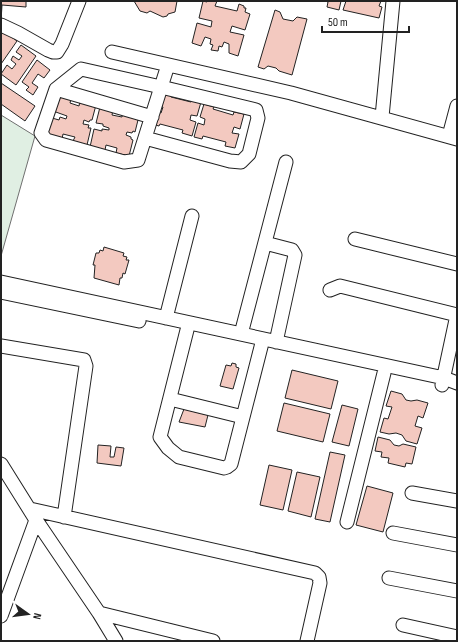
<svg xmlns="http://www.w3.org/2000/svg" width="458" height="642" viewBox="0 0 458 642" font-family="'Sofia Sans Condensed',sans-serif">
<rect width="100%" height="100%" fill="#fff"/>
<path fill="#e0efe3" stroke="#6f6f6f" d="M1 115 35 136 1 256Z"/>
<path fill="#f3c9c0" stroke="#222" d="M1 1H26V7L2 5 1 21Z
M134 1H177L175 12 168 14 167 16 163 17 150 11 147 13 140 11Z
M203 1 207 2 208 1H217L215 6 237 11 239 4 244 6V8H246L245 12 250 14 245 30 232 26 230 32 244 35 238 56 229 53V44L224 42 222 47 219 46 218 51 211 50 213 45 210 44 211 39 205 37 201 46 192 43 197 23 211 27 212 21 199 18Z
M325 1H341L339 10 327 7 328 2Z
M346 1H381L379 6 382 7 379 18 343 10Z
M275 10 280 12 283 19 293 21 297 17 307 19 292 75 279 71 276 68 268 66 264 69 258 67Z
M4 30 10 36 17 41 1 64V35Z
M21 45 36 56 16 85 1 74 7 65 12 69 16 64 11 60 13 56 19 60 22 56 16 52Z
M37 60 50 70 44 78 38 74 32 83 38 87 33 95 26 90 29 87 22 82Z
M1 83 35 106 25 121 1 104Z
M161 91 172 94 171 97 191 102V99L201 102 197 116 191 115 190 120 196 122 192 136 182 133 183 130 160 124 159 126 152 124 155 111 161 113 163 107 157 105Z
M57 95 71 99 70 103 79 106 80 101 96 105 92 120H90L89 122 84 120 83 124 89 125 88 128H91L87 145 73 141 75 137 63 134 62 139 47 135 52 118 59 120 60 117 66 119 67 116 53 111Z
M204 104 214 107 213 109 233 115 234 112 244 114 240 129 234 127 232 133 239 134 235 148 225 146 226 142 203 136 202 139 194 137 198 123 204 125 205 119 200 117Z
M100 107 113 110 112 115 122 117 123 112 139 116 135 132 133 131 132 133 127 132 126 135 131 137V139L133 140 129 156 116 153 117 148 106 145 105 150 90 147 94 129 102 131V129L109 130V128L103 126V124L96 123Z
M104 247 124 253 123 256 127 257 126 260H129L125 274 123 273 122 278H120L119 285 94 278 95 265H93L96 253H99L100 250 103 251Z
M232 363 236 364V367L239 368 233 389 220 386 226 365 231 366Z
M292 370 338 381 331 409 285 398Z
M391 391 402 394 406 400 411 401 417 400 428 403 423 418 418 416 415 426 422 428 417 444 406 441 402 435 396 433 389 434 380 432 384 418 388 419 392 407 386 406Z
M284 403 330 414 323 442 277 431Z
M342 405 358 409 349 446 332 442Z
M184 409 208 415 205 427 179 422Z
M378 437 390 440 394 445 399 446 403 444 416 447 412 464 406 463 405 467 388 463 389 458 381 457 382 452 375 451Z
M98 445 111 446 110 457H114L116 447 124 448 121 466 97 463Z
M330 452 345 455 330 522 315 519Z
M269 465 292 470 283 510 260 505Z
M297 472 320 477 311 517 288 511Z
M367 486 393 493 383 532 356 525Z"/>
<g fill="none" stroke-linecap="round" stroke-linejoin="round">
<defs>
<path id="minor" d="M1 25 18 33 48 50 53 52H57L62 44 79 1
M112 52 291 93 457 139
M56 89 152 117
M382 117 393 1
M449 136 457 106
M145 138 230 161 241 162 249 154 258 118 256 110 161 87 138 160 124 162 46 140 41 133 56 89 81 69 161 87 168 65
M355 239 457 264
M265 243 292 250 295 255 276 342
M1 282 444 378 457 383
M330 290 340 286 457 315
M1 292 139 321
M166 318 192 216
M187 330 160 437 168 448 179 457 224 468 227 467 231 464 263 339
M241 334 286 162
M1 346 84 360 86 366 64 517
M442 385 457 315
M170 399 243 417
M1 464 36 520 99 613 116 641
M412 493 457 501
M30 509 315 573 319 577 320 583 307 641
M347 522 384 373
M393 533 457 545
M389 578 457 591
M99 613 213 641
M1 616 36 520
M403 625 457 637"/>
</defs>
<use href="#minor" stroke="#222" stroke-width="15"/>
<use href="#minor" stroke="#fff" stroke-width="13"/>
</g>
<rect width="458" height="642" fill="none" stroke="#222222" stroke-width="4"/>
<g transform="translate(28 614) rotate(104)" stroke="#ffffff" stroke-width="3" paint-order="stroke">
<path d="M0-3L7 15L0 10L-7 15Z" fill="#222222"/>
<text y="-6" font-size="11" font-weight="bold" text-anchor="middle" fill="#222222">N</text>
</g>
<path d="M322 26v6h87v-6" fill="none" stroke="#222222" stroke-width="2"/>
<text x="328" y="26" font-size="12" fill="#222222" stroke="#ffffff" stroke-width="3" paint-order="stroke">50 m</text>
</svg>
